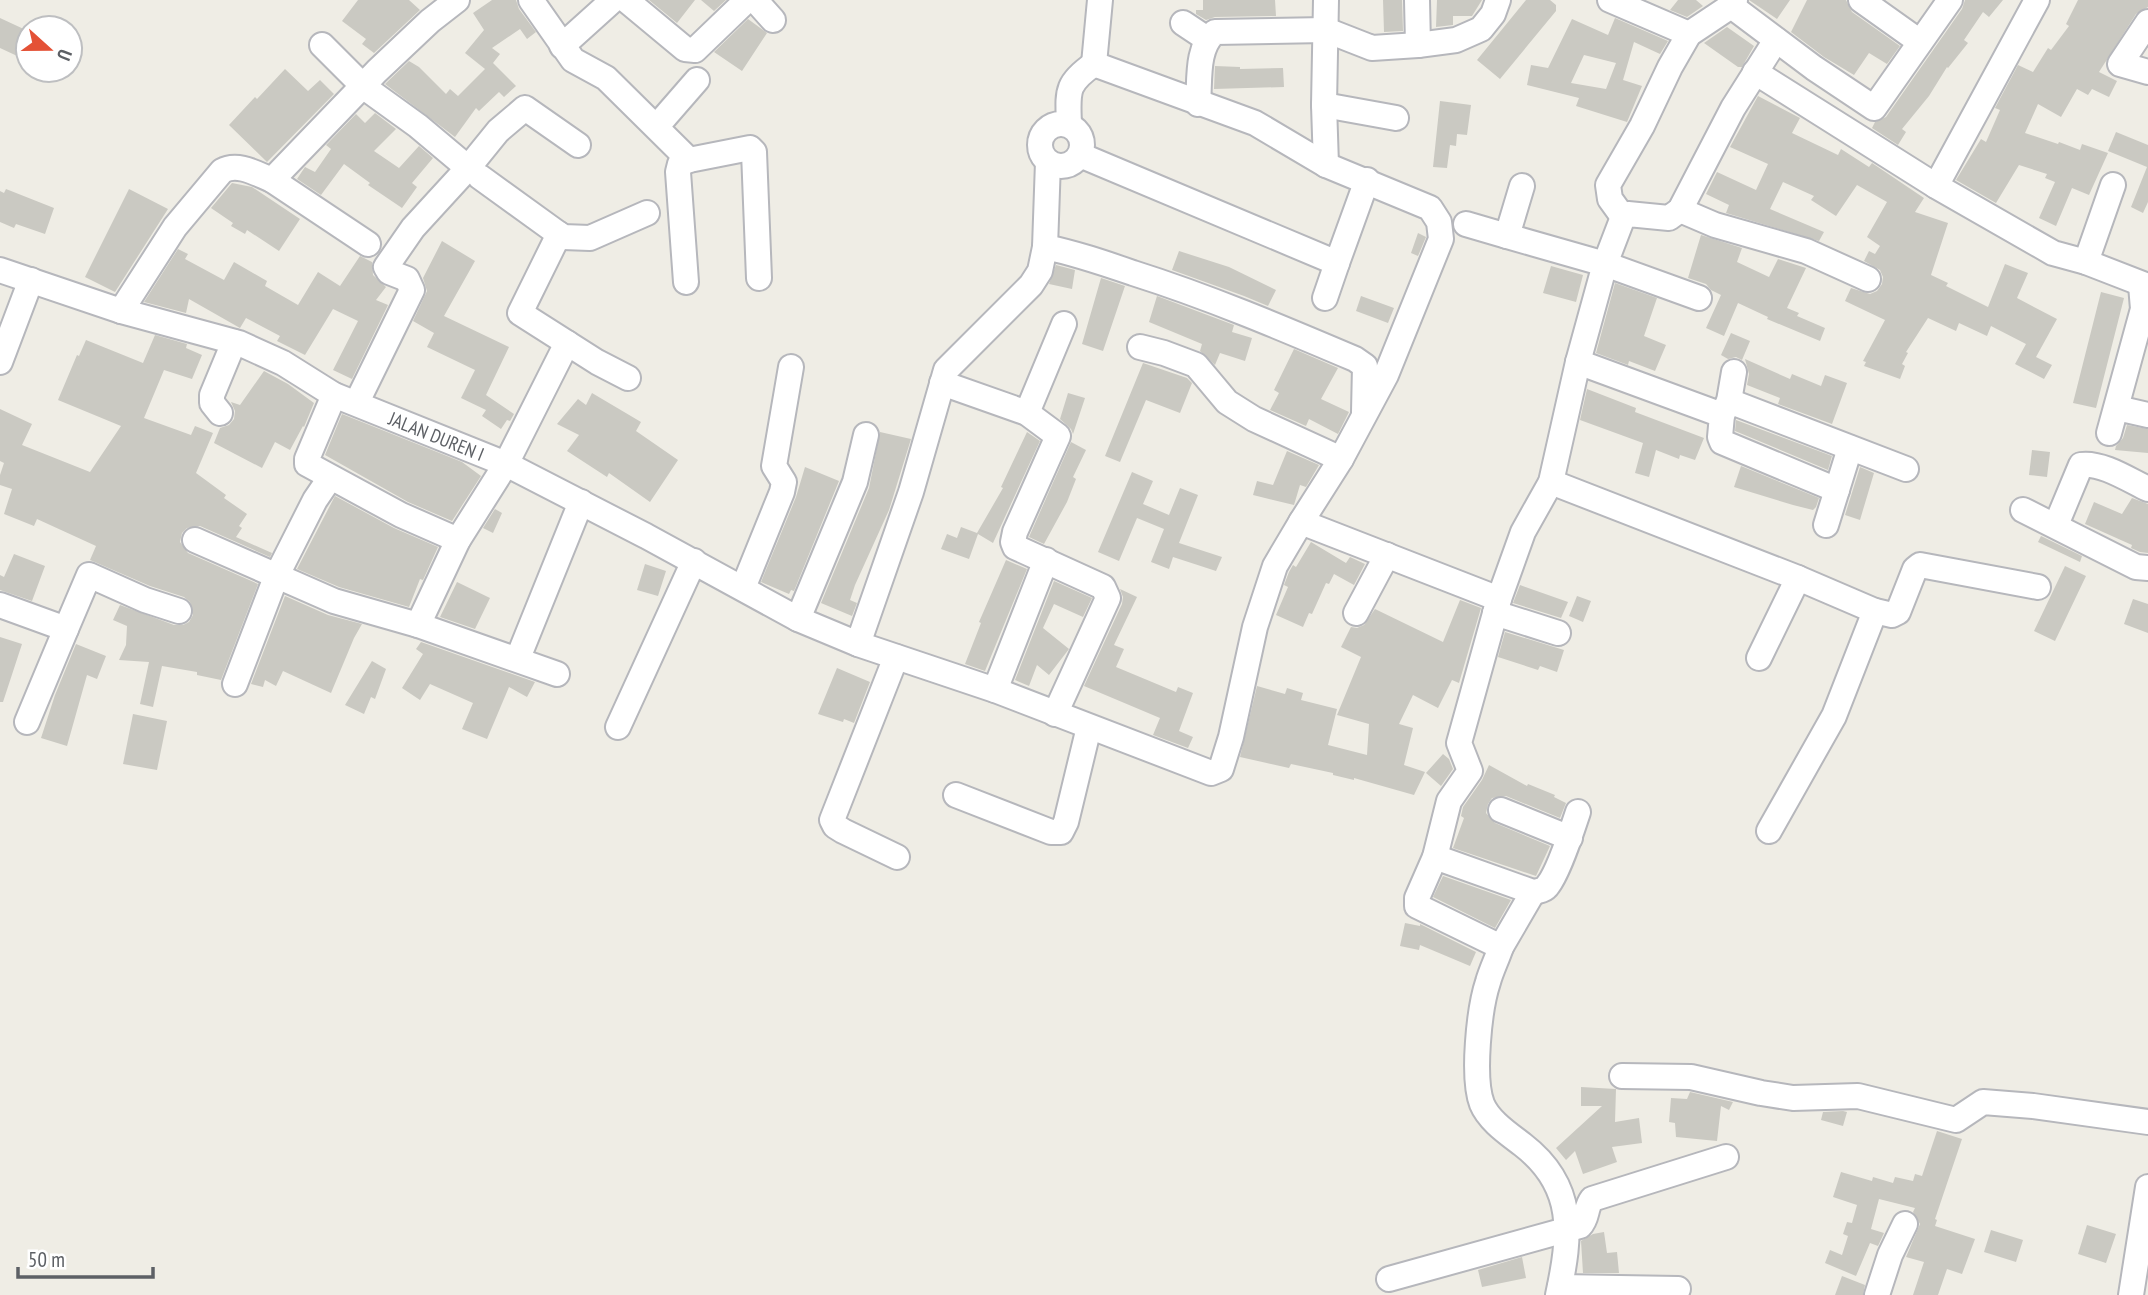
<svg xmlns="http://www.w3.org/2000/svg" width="2148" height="1295" viewBox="0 0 2148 1295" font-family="'PT Sans Narrow',sans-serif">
<rect width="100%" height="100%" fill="#efede5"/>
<path fill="#cac9c2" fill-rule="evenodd" d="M358 0H409L420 10 374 53 362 44 366 39 342 21Z
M492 0H516L519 9 536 32 527 39 520 29 492 48 500 54 493 63 516 86 504 97 499 92 479 111 476 108 455 137 385 84 409 61 419 67 446 94 450 89 458 96 485 69 465 53 484 30 473 13Z
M649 0H695L677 23Z
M701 0H726L714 11Z
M1203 0H1275L1276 16 1215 17 1206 20 1196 14V10H1203Z
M1383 0H1402L1403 31 1384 32Z
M1437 0H1482L1472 16H1453V25L1436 27Z
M1526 0H1550L1556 5V11L1500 79 1477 60Z
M1678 0H1696L1703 6 1687 17 1670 10Z
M1749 0H1790L1777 19Z
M1807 0H1846L1852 12 1900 46 1887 64 1869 53 1854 75 1824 57 1791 32Z
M1965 0H2003L1989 17 1983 12 1964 40 1968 43 1948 68 1947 67 1929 96 1902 129 1906 132 1898 145 1872 128 1875 122 1886 117 1962 9Z
M2078 0H2148V7L2136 14 2099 72 2117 81 2109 97 2092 89 2088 95 2077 89 2061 117 2038 104 2025 133 2058 144 2059 142 2080 150 2082 144 2108 153 2089 195 2072 188 2056 226 2039 218 2055 182 2045 178 2047 174 2019 165 1996 203 1956 180 1981 139 1986 142 2000 110 1995 108 2018 65 2033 72 2048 48 2051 50 2069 26 2066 24Z
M0 18 28 31V61L0 48Z
M1615 18 1668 41 1660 54 1634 42 1623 80 1642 86 1627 122 1576 106 1579 98 1527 85 1531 65 1548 68 1572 19 1608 35ZM1584 55 1616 63 1606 89 1571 83Z
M748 19 767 33 742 71 714 52Z
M1727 27 1754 46 1742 67H1738L1704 43Z
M1215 66 1240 67V69L1283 68 1284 87 1214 89Z
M285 69 308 91 320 80 334 94 267 162 229 125 255 97 257 99Z
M1758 96 1800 118 1792 133 1838 155 1841 149 1869 167 1872 163 1924 198 1915 212 1948 223 1931 275 1948 283 1946 286 1988 307 2005 264 2028 273 2017 298 2057 319 2036 357 2052 365 2044 379 2015 364 2026 344 1991 326 1987 336 1959 323 1956 331 1928 318 1906 352 1908 353 1902 364 1905 366 1900 379 1864 366 1866 362 1863 361 1885 320 1845 301 1851 288 1870 294 1877 291 1882 284 1883 277 1880 270 1864 261 1869 251 1875 254 1880 246 1867 237 1887 202 1857 185 1836 216 1811 200 1814 196 1783 182 1770 209 1824 232 1819 241 1726 213 1729 205 1706 194 1717 172 1756 190 1768 164 1730 147Z
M1440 101 1471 105 1467 135 1457 134 1456 146 1450 145 1447 168 1433 167Z
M375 113 396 129 374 151 399 168 419 146 433 158 412 183 417 187 402 208 368 185 370 183 344 164 321 195 297 179 305 167 315 172 331 149 326 145 356 114 365 123Z
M2116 132 2148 145V202L2143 213 2131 207 2147 167 2108 151Z
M232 183 252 187 300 219 279 251 247 230 245 234 231 226 233 223 211 208Z
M6 189 54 208 45 234 16 224 14 228 0 222V191L4 193Z
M129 189 168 209 115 292 85 277Z
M1418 233 1426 237 1418 256 1411 253Z
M1701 235 1742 248 1737 262 1769 277 1778 259 1806 268 1787 308 1799 313 1797 316 1825 328 1820 341 1767 319 1768 317 1738 303 1724 336 1706 328 1721 295 1711 290 1706 284 1688 278Z
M442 241 475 261 444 316 509 347 486 395 514 414 510 421 507 420 501 429 482 416 486 410 461 398 475 370 427 347 434 333 413 321 427 291 423 278Z
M178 249 188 254 185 259 224 280 234 262 267 281 265 286 298 305 318 272 340 286 360 256 372 262 373 275 386 287 376 300 388 305 352 379 333 370 358 321 333 309 305 355 277 341 280 336 246 318 240 328 189 299 186 313 144 302Z
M1179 251 1229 267 1276 290 1268 306 1244 296 1172 270Z
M1056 265 1075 270 1072 289 1049 284Z
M1551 266 1583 275 1576 302 1543 293Z
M1101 278 1125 286 1103 351 1082 344Z
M1615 283 1657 298 1644 336 1666 345 1655 371 1629 361 1628 365 1596 353Z
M2101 292 2124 298 2096 408 2073 403Z
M1157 296 1234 325 1232 332 1252 338 1245 361 1220 353 1215 365 1200 351 1202 344 1149 322Z
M1361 296 1394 308 1388 323 1356 311Z
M1731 333 1750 341 1742 360 1736 357 1728 359 1721 355Z
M155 335 187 344 186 348 202 355 192 379 164 370 144 418 191 435 195 426 213 433 196 473 226 495 224 498 247 514 239 526 242 528 236 537 272 553 270 557 200 526 187 528 182 533 180 542 188 553 258 584 221 680 197 675V672L162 666 153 707 140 704 149 662 119 660 126 645 127 626 113 620 120 605 174 625H183L189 622 193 615 190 602 184 597 150 586 90 560 96 546 37 519 34 526 4 514 12 489 0 485V475L4 463 0 461V409L32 424 22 445 90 472 121 426 58 400 77 355 79 356 86 340 143 363Z
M1294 349 1338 368 1321 399 1349 412 1338 434 1309 419 1306 426 1270 410 1279 393 1274 390Z
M1745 359 1790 379 1792 374 1821 386 1825 375 1847 383 1832 424 1778 404 1780 398 1747 385 1749 374Z
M1143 363 1187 378 1192 383 1180 413 1146 400 1120 462 1105 456Z
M264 371 288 384 314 403 304 427 303 426 290 450 275 442 262 468 214 443 220 428 229 425 234 419 235 411 231 402 240 405Z
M1587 389 1636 408 1635 412 1704 438 1695 460 1680 455 1679 459 1656 450 1649 477 1635 473 1643 443 1580 420Z
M592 393 641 422 636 431 678 460 650 502 609 473 607 477 567 451 579 435 557 424 578 399 586 405Z
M1068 393 1085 398 1073 434 1071 429 1060 419Z
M342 414 462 462 481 476 452 521 408 502 325 455Z
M1736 420 1832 456 1828 470 1735 431Z
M2127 425 2148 429V453L2115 450 2116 446 2123 438Z
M880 432 911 439 889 510 855 585 850 600 857 603 852 616 821 603 869 488Z
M1027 432 1040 441 993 543 978 534 969 559 941 549 947 534 957 538 961 527 977 533 1003 488 1001 487Z
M1071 442 1086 450 1073 477 1076 479 1067 502 1044 544 1029 537Z
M2032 450 2050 452 2047 477 2029 475Z
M1287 451 1319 465 1306 487 1300 485 1294 505 1253 495 1257 481 1273 485Z
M1741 466 1819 498 1816 507 1813 510 1793 505 1734 487Z
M805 467 839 481 794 591 791 590 789 594 761 582 796 497Z
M1860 467 1874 473 1860 520 1845 515Z
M1132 472 1153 481 1143 504 1169 515 1180 488 1198 495 1179 543 1222 557 1216 571 1173 557 1169 569 1151 562 1164 529 1137 518 1119 561 1098 552Z
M335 496 394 528 438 547 423 580 420 579 409 607 339 587 297 569Z
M2132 498 2148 504V553L2140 552 2131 548 2132 545 2085 524 2094 502 2122 514Z
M495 509 502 513 493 533 483 528Z
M2041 536 2082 556 2080 562 2038 542Z
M1311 542 1346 563 1350 557 1365 564 1354 585 1334 574 1329 584 1326 583 1312 614 1309 613 1303 627 1276 615 1288 587 1284 585 1289 572 1293 565 1296 567Z
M14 554 45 566 32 601 0 590V575L4 577Z
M1006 560 1027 569 985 671 965 664 981 623 979 622Z
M645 564 666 571 658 596 637 590Z
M2065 566 2086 576 2055 641 2034 631Z
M1054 581 1092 598 1083 617 1054 604 1043 628 1069 649 1049 675 1037 665 1029 686 1015 680Z
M457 582 490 598 475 629 440 617Z
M1520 585 1568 602 1561 618 1513 603Z
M1120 589 1137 597 1114 645 1124 649 1116 667 1176 692 1178 687 1193 693 1179 731 1193 737 1188 748 1153 735 1160 718 1084 686 1122 604 1123 597Z
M285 596 328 615 362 624 354 638 331 693 283 671 276 686 265 680 263 687 251 684Z
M1577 596 1591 601 1583 622 1569 616Z
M2133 599 2148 604V633L2124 624Z
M1460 600 1481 608 1459 683 1452 680 1438 708 1413 695 1399 724 1413 728 1404 765 1425 772 1414 795 1354 778V780L1333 775V773L1291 764 1289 768 1240 757 1257 686 1285 694 1287 688 1303 693 1301 700 1337 709 1328 745 1367 755 1369 724 1337 715 1361 657 1341 647 1351 627 1357 628 1364 625 1375 609 1443 642Z
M1505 632 1564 650 1557 672 1540 666 1538 670 1498 657Z
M0 637 22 644 3 702H0Z
M421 642 535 682 527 697 509 687 487 739 462 729 473 703 430 684 420 700 402 688 423 654 416 649Z
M76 644 106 656 97 679 87 675 67 746 41 738 55 695Z
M372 661 386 669 375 699 371 697 364 714 345 705Z
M837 668 870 682 854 723 844 719 843 722 818 714Z
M133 714 167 721 157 770 123 764Z
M1443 754 1449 759 1453 769 1441 786 1426 773Z
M1489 765 1527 786 1528 784 1555 795 1554 797 1566 803 1560 818 1506 796 1492 798 1488 804 1486 813 1495 823 1550 846 1536 876 1453 848 1464 818 1461 816 1463 807 1482 780Z
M1443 876 1511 900 1495 928 1433 897Z
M1405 923 1420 926V924L1476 952 1470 966 1420 945 1419 950 1400 946Z
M1581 1087 1616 1089 1615 1122 1639 1118 1642 1143 1612 1147 1617 1162 1583 1174 1575 1151 1566 1160 1556 1148 1602 1106H1581Z
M1690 1092 1733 1102 1729 1110 1721 1106 1717 1141 1676 1137 1675 1123 1669 1122 1671 1098 1687 1099Z
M1843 1111 1847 1112 1843 1126 1821 1120 1823 1112Z
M1937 1131 1962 1139 1935 1219 1937 1220 1935 1226 1975 1239 1962 1274 1947 1269 1938 1295H1913L1924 1262 1906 1257 1920 1224 1913 1212 1915 1208 1879 1199 1871 1229 1884 1233 1878 1246 1870 1243 1856 1276 1825 1263 1830 1250 1842 1255 1848 1236 1843 1234 1847 1222 1852 1223 1857 1205 1833 1197 1841 1172 1872 1181 1873 1177 1893 1183 1895 1177 1913 1181 1915 1174 1922 1176Z
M2087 1225 2116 1234 2106 1263 2078 1254Z
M1991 1230 2023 1240 2016 1262 1984 1252Z
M1604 1232 1607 1253 1617 1252 1619 1273H1583L1581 1241 1593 1234Z
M1522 1257 1526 1278 1482 1287 1478 1270Z
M1842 1276 1865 1285 1863 1295H1835Z"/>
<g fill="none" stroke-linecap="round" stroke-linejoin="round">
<defs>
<g id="minor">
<path d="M531 0 573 60 606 78 689 160"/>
<path d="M626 0 685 49 695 50 747 0"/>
<path d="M755 0 773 20"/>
<path d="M1326 0 1324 105 1326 165"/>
<path d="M1417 0 1418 45"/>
<path d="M1610 0 1689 34"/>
<path d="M1861 0 1920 42"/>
<path d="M1730 5 1814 68 1874 108 1950 0"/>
<path d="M2148 22 2120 64 2148 72"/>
<path d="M1183 23 1207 39"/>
<path d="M322 45 364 87 418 126 468 168 498 131 525 108 578 145"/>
<path d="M562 46 613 0"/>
<path d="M1094 64 1100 0"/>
<path d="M1755 72 1936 186 2053 253 2086 262 2148 286"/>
<path d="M1198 104C1200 80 1196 48 1215 32L1326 30 1372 48 1418 45 1456 40 1481 29 1493 14 1498 0"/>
<path d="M1324 105 1396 118"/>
<circle cx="1061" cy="145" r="21"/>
<path d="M1069 125C1068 92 1065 84 1094 64L1255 123 1326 165 1430 208 1439 222 1441 239 1386 375 1341 459 1301 522"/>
<path d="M657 126 697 80"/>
<path d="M1080 155 1337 263 1367 180"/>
<path d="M1048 162 1045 247 1040 271 1031 285 946 370 911 492 858 644 995 690 1211 773 1221 769 1231 737 1255 627 1275 566 1301 522 1499 599"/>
<path d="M480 177 563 237 590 238 647 213"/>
<path d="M272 180 368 244"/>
<path d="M1522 186 1507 236 1605 264 1699 298"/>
<path d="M1936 186 2037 0"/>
<path d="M1680 210 1715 225 1806 251 1868 279"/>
<path d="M1623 217 1610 199 1608 185 1642 126 1670 67 1689 34 1725 10 1735 0"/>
<path d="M1466 224 1507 236"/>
<path d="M559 234 520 313 597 362 628 378"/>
<path d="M1045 247C1075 253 1104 263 1133 273 1209 297 1282 328 1355 359L1365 366 1364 412"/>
<path d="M2086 262 2113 185"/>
<path id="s1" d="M0 270 121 311 239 343 283 363 334 395 506 464 646 536 798 619 858 644"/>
<path d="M686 282 678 172 680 164 689 160 750 148 754 152 759 278"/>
<path d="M1325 298 1337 263"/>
<path d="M121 311 175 227 222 171C238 162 257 174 272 180L377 71 430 21 457 0"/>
<path d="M1140 347 1164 353 1196 365 1227 402 1254 419 1341 459"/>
<path d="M0 362 31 280"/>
<path d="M1578 362 1722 415 1720 437 1722 442 1837 490"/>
<path d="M942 383 1027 413 1058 436 1015 532 1013 542 1015 547 1103 587 1108 598 1055 714"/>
<path d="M334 395 307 459V464L401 515 458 540"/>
<path d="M1729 401 1906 469"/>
<path d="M357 402 412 290 407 279 389 272 386 267 413 228 468 168"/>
<path d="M2117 408 2148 415"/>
<path d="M220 413 212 403V395L234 342"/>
<path d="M1027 413 1064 324"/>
<path d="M1722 415 1729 401 1734 372"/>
<path d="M2109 433 2143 309 2141 285"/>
<path d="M1551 482 1798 578 1875 611 1834 716 1769 831"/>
<path d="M2023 510 2136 567 2148 568"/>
<path d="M1826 525 1850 448"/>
<path d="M2056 525 2081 465C2102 462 2129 480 2148 489"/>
<path d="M195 540 334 601 418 625"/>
<path d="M743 588 782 492 784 482 774 466 791 367"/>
<path d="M0 605 66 629 27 722"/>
<path d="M1875 611 1892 615 1898 612 1915 569 1920 565 2038 587"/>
<path d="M1356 613 1387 555"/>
<path d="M1495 613 1558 633"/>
<path d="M798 619 855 482 866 435"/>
<path d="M66 629 89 575 145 600 179 611"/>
<path d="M896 657 832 820 835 826 843 831 897 857"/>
<path d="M518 658 581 502"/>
<path d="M1759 658 1798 578"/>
<path d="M557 674 418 625 458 540 506 464 567 343"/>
<path d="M235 684 276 577 315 500 330 478"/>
<path d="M995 690 1046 560"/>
<path d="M618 727 694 561"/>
<path d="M956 795 1051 832H1061L1066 822 1089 727"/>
<path d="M1501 810 1570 838"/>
<path d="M1435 857 1533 892C1539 891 1545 890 1548 885 1559 871 1572 830 1578 812"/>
<path d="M1501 947 1533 892"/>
<path d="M1622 1076 1691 1077 1761 1093 1793 1098 1858 1096 1956 1120 1983 1102 2033 1106 2148 1122"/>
<path d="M1389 1279 1580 1226C1588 1218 1585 1208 1592 1199L1726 1157"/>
<path d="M1560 1287 1678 1289"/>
<path d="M1558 1295C1571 1235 1576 1186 1523 1145 1509 1134 1489 1121 1482 1104 1472 1078 1479 1009 1488 982 1491 971 1497 959 1501 947L1417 906V898L1435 857 1449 801 1470 771 1459 743 1499 599 1523 532 1551 482 1578 362 1605 264 1623 217 1628 214 1669 218 1680 210 1733 108 1776 40"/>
<path d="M1877 1295 1890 1255 1905 1224"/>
<path d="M2131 1295 2148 1187"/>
</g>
</defs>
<use href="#minor" stroke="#b6b7bc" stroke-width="28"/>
<use href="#minor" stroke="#fff" stroke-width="24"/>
</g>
<g text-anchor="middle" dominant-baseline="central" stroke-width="5" stroke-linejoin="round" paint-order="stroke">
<g font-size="19" fill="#5d6065" stroke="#fff">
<text stroke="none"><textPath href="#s1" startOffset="469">JALAN DUREN I</textPath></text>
</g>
</g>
<g transform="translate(49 49) rotate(111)"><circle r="33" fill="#ffffff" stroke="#bebfc1" stroke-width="2"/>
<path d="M0-5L12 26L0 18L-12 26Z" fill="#e45136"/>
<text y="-10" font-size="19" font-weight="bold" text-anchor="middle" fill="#5d6065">U</text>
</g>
<path d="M18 1267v10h135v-10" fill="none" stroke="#5d6065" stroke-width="3.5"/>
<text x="28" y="1267" font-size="21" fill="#5d6065" stroke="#ffffff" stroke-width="5" paint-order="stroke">50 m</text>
</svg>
